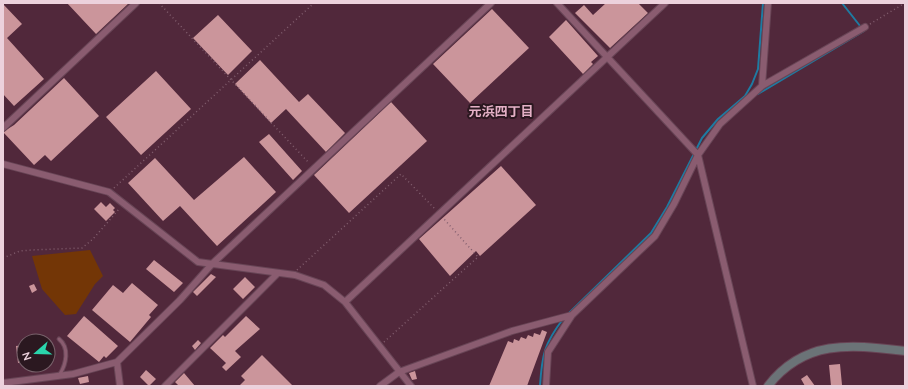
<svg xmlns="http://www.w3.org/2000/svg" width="908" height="389" viewBox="0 0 908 389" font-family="Quicksand,'Noto Sans JP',sans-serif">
<rect width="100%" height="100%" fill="#51283b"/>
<path fill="#733606" d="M90 250 103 276 95 284 76 314 65 315 42 289 32 256Z"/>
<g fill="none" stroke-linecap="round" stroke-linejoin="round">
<path stroke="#1e7ba2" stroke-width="2" d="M758 94 864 31 842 3
M569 313 651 233 667 207 702 138 718 119 745 96 752 84 758 69 763 3
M540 386C542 355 544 344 563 319"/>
</g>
<path fill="#cb959b" d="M67 3H129L96 34Z
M606 3H638L648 13 610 48 575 13 584 5 593 15Z
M3 4 22 24 7 38 44 79 14 106 3 94Z
M492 9 529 48 470 103 433 64Z
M218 15 252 51 228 75 193 38Z
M566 20 598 56 591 62 593 64 583 74 549 37Z
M260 60 299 102 308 94 345 133 326 152 286 109 271 123 235 84Z
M156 71 191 109 141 155 106 117Z
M64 78 99 116 51 161 45 155 34 165 3 132 14 125Z
M391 102 427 141 349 213 314 175Z
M269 134 302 171 293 180 259 142Z
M244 157 276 192 217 246 180 206 163 221 128 183 155 158 194 200Z
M501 166 536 205 480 256 476 251 450 276 419 239Z
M101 202 106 207 110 203 115 208 113 210 115 212 106 221 94 209Z
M154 260 183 283 174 292 146 269Z
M211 274 216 277 197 296 193 292Z
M245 277 255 287 243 299 233 289Z
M132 283 158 305 149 315 151 317 130 342 92 310 113 285 123 293Z
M34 284 37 290 32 293 29 286Z
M84 316 118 346 106 358 104 356 99 362 67 336Z
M246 316 260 329 235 351 241 357 226 371 222 367 226 363 210 348 223 335 225 337Z
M542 330 547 332 527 386H489L508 341 513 343 514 339 519 341 521 337 526 339 528 335 533 337 534 333 540 335Z
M198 340 201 343 195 350 192 346Z
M24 345V362L18 363 16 346Z
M262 355 293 386H239L245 380 241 376Z
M840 364 842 385 831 386 829 365Z
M146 370 156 379 149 386 140 377Z
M415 371 417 379 412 380 409 373Z
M184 373 195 386H179L175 382Z
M807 375 815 386H805L801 379Z
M88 376 89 382 80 384 78 378Z"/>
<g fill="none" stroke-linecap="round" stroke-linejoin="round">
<defs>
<path id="lane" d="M59 339C70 348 66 364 60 374"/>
<path id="street" d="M557 3 698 155 753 386
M762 86 768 3
M3 128 136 3
M3 164 109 192 198 262 295 275 324 285 345 302 411 386
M345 302 665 3
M117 362 120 386
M3 383 73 374 117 362 180 300 212 264 491 3
M165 386 278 273
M380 386 399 372 512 331 572 315
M546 386 548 352 572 315 655 236 674 204 698 155 720 124 762 86 865 27"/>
<path id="secondary" d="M768 386C805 338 853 345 905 351"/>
</defs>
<use href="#lane" stroke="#684556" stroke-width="5"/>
<use href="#street" stroke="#684556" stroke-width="8"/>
<use href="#secondary" stroke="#684556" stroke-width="10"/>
<path stroke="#825e6e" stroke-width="1.5" stroke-dasharray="1 3" stroke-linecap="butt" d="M159 3 309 163
M870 24 905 3
M114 188 314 3
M3 258 20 251 31 250 82 248 93 239 120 208
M297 270 401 174 435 209
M384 342 478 257 443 218"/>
<use href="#lane" stroke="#8a5c70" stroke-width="3"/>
<use href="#street" stroke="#8a5c70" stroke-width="6"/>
<use href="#secondary" stroke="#6b7377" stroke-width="8"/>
</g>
<g text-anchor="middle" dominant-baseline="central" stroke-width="4" stroke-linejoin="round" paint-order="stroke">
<g font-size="13" font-weight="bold" fill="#e5b1c7" stroke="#2b1820">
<text x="501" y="111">元浜四丁目</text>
</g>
</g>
<rect width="908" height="389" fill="none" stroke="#ecd1dc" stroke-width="8"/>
<g transform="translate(36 353) rotate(250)"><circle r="19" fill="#2b1820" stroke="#78626b"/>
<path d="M0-3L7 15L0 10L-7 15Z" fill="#2ad5ac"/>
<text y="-6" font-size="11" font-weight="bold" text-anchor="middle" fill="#ecd1dc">N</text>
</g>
</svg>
